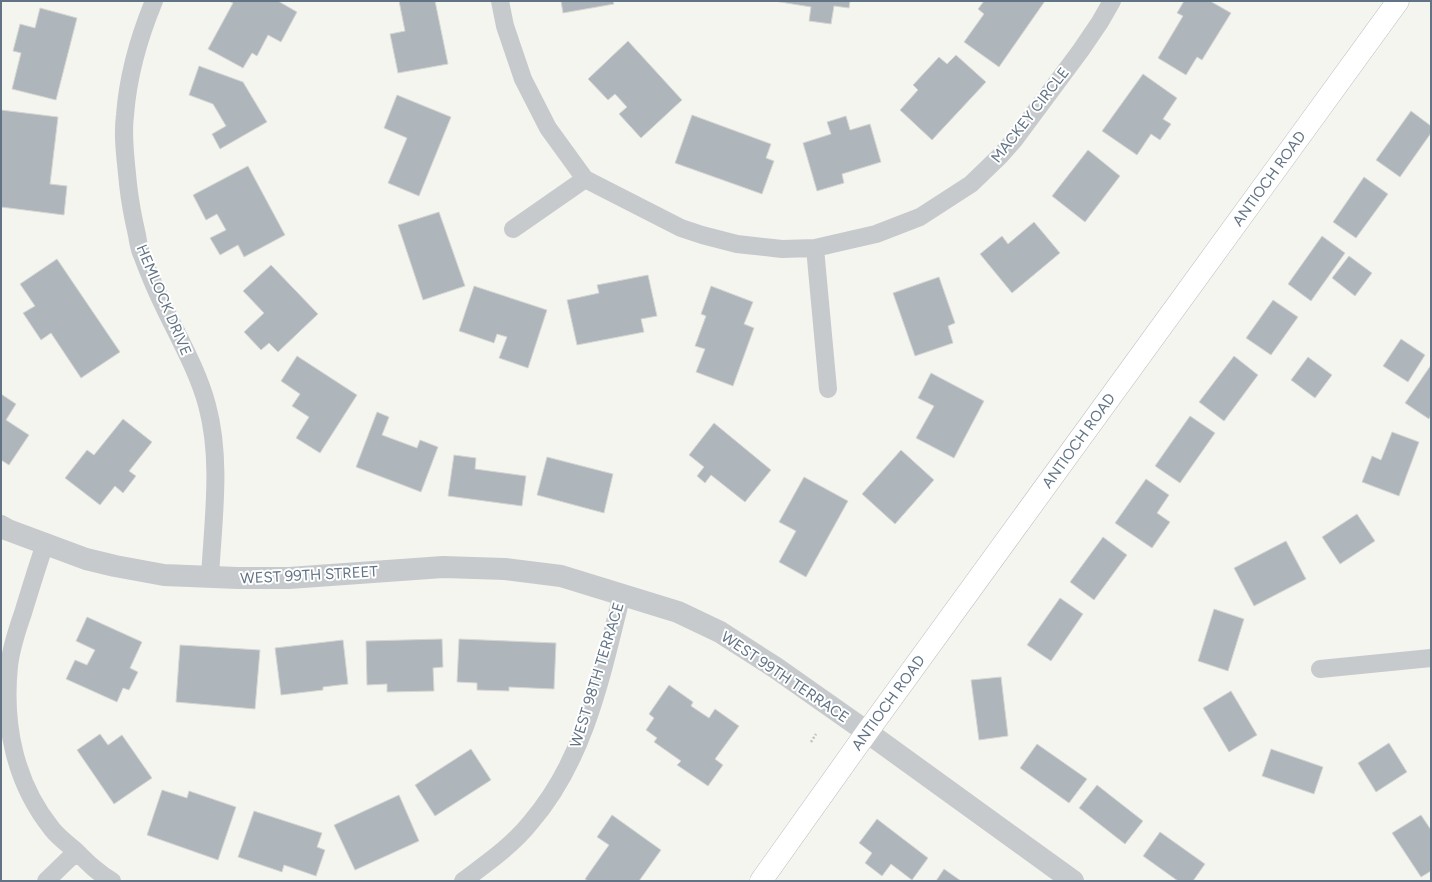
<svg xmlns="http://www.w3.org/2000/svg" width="1432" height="882" viewBox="0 0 1432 882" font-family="Figtree,sans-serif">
<rect width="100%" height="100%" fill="#f5f5f0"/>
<path fill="#aeb6bb" stroke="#d6d6d3" d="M229 1H278L297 12 281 42 268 35 257 56 252 53 243 68 208 49 233 3Z
M399 1H435L448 64 398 73 390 34 405 31Z
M561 1H613L614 4 563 13Z
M774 1H850L849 8 834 6 831 24 809 21 811 7Z
M984 1H1045L999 67 964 42 984 14 978 9Z
M1184 1H1210L1231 13 1202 60 1197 57 1186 75 1158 58 1183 16 1177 13Z
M40 8 77 18 56 100 12 89 21 53 13 51 20 24 35 28Z
M628 41 682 100 641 138 619 114 627 107 615 94 608 100 588 79Z
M956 55 986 82 932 140 900 110 918 90 913 85 939 57 947 64Z
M199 66 243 82 267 122 220 149 212 134 226 126 213 104 189 95Z
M1143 74 1177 98 1163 119 1171 124 1160 140 1151 134 1137 155 1102 131Z
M397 95 451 117 419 196 388 183 407 138 384 128Z
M1 110 58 117 50 184 67 186 64 215 1 207Z
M1411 111 1431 126V133L1400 177 1376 160Z
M692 115 771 144 766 158 774 161 762 194 675 163Z
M846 116 850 130 870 124 881 162 842 174 844 183 817 191 803 143 831 134 827 122Z
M1088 150 1120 176 1085 222 1052 196Z
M248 166 285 235 244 257 238 245 220 255 210 238 226 230 217 214 206 220 193 195Z
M1364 177 1388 194 1356 238 1333 222Z
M439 212 465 286 423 300 398 225Z
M1034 222 1060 253 1012 293 980 254 1002 236 1008 244Z
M1322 236 1345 253 1311 301 1288 284Z
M1349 256 1372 273 1355 296 1332 278Z
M57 259 120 352 81 378 51 333 41 340 23 313 35 306 20 284Z
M271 265 318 314 278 352 269 343 261 350 244 332 264 313 243 291Z
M648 275 657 316 641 319 644 332 577 345 567 300 599 293 597 285Z
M939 277 955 323 948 326 953 343 915 356 893 293Z
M474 286 547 310 528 368 499 358 507 337 497 334 494 343 459 331Z
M711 286 753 302 744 324 754 328 733 386 696 372 705 349 695 346 706 316 701 314Z
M1273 300 1298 317 1271 355 1246 338Z
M1401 339 1425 355 1408 382 1383 366Z
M297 356 357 395 320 453 296 438 309 417 292 406 300 394 281 381Z
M1234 356 1258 375 1224 421 1199 402Z
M1308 357 1332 375 1315 398 1291 380Z
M1431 365V415L1429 419 1405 403Z
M931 373 984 401 954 458 916 438 934 406 918 398Z
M1 394 16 404 6 420 29 435 9 465 1 460Z
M377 412 389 417 382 435 417 448 420 440 438 447 421 492 356 467Z
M1190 416 1215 433 1180 483 1155 466Z
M123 419 152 442 129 471 136 476 123 493 115 486 100 505 65 478 87 450 94 455Z
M714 423 771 470 745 502 711 475 705 483 697 476 704 467 689 455Z
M1392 432 1419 442 1399 496 1362 482 1372 456 1381 460Z
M901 450 934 480 895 524 862 494Z
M454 455 476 458 475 469 526 476 522 506 448 496Z
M547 457 613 474 604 513 537 495Z
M804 477 848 501 806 577 779 562 796 531 779 522Z
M1146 479 1169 495 1157 513 1170 522 1152 548 1115 523Z
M1357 514 1375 541 1340 564 1322 537Z
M1103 537 1127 555 1094 600 1070 582Z
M1286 541 1306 579 1254 606 1234 568Z
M1060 598 1083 614 1051 661 1027 645Z
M1214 609 1244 619 1228 671 1198 661Z
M87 617 142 642 130 668 138 672 129 690 123 688 117 702 66 679 75 660 87 665 95 650 76 641Z
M442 639 443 667 433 668 434 691 387 692V684L367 685 366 641Z
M459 639 556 643 554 689 509 687V691L477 690V683L457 682Z
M343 640 348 684 323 687V690L281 695 275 648Z
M180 645 260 650 255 709 176 702Z
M1001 677 1008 736 979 740 971 680Z
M669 685 693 702 691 706 709 718 715 709 739 726 715 759 723 765 708 786 677 765 681 761 654 742 657 738 646 730 654 718 649 714Z
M1231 691 1257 735 1229 752 1203 708Z
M100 734 108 745 122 735 152 778 114 804 77 750Z
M1389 743 1407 772 1376 792 1358 763Z
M1037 744 1087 779 1069 803 1020 768Z
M471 749 491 780 435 816 415 785Z
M1271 749 1323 767 1314 794 1262 776Z
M1097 785 1143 821 1125 844 1079 808Z
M162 790 187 798 189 791 236 807 218 860 147 835Z
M399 795 419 841 355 870 334 825Z
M254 811 322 833 317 847 325 850 316 876 284 865 282 872 238 857Z
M612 815 661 850 639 881H588L585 879 609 845 597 837Z
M1421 815 1431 830V871L1421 877 1392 833Z
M877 819 928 858 912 880 891 864 882 876 865 863 872 853 859 843Z
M1160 832 1205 864 1193 881H1178L1143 856Z
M944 869 961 881H936Z"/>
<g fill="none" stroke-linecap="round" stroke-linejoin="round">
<defs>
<g id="secondary">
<path id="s1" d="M761 881 867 732 1398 1"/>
</g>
</defs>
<use href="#secondary" stroke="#b8bdc2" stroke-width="23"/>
<path stroke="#c0c1c3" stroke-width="2.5" stroke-dasharray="2 2" stroke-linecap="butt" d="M811 742 816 734"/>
<path stroke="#c7cacd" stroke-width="18" d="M154 1C139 37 128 76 125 115 122 138 126 161 128 184 130 202 133 218 137 235 138 242 139 249 142 255 149 274 157 293 166 311 181 342 198 372 207 405 222 460 213 520 210 577
M500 1 505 26 523 79 548 128 585 179 681 228 702 235 737 244 782 249 815 248 876 234 920 217 971 184 1000 156 1015 139 1081 50 1100 22 1112 1
M513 229 585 179
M815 248 828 389
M45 544C37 567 30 590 23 613 17 630 11 649 9 666 3 725 15 783 52 829 59 838 69 845 77 852 88 863 98 873 112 881
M1320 669 1431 658
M46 881 76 852
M463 881C487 863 512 846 531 822 586 758 602 673 622 594"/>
<path stroke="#c7cacd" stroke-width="22" d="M1 526 8 530 86 559 115 566 164 575 238 578H289L443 567 505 569 561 576 678 612 720 632 776 668 867 732 1073 881"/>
<use href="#secondary" stroke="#fff" stroke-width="22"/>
</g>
<g text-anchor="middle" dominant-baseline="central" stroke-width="4" stroke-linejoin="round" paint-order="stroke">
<g font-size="15" fill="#617385" stroke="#fff">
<text transform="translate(1030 115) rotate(-52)">MACKEY CIRCLE</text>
<text stroke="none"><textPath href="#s1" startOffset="867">ANTIOCH ROAD</textPath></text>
<text transform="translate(164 300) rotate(67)">HEMLOCK DRIVE</text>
<text stroke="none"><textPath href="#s1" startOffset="543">ANTIOCH ROAD</textPath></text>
<text transform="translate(309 575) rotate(-3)">WEST 99TH STREET</text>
<text transform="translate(597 675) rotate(-73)">WEST 98TH TERRACE</text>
<text transform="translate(785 677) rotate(34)">WEST 99TH TERRACE</text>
<text stroke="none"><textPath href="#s1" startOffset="219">ANTIOCH ROAD</textPath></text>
</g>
</g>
<rect width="1432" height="882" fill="none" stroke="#617385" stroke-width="4"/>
</svg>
